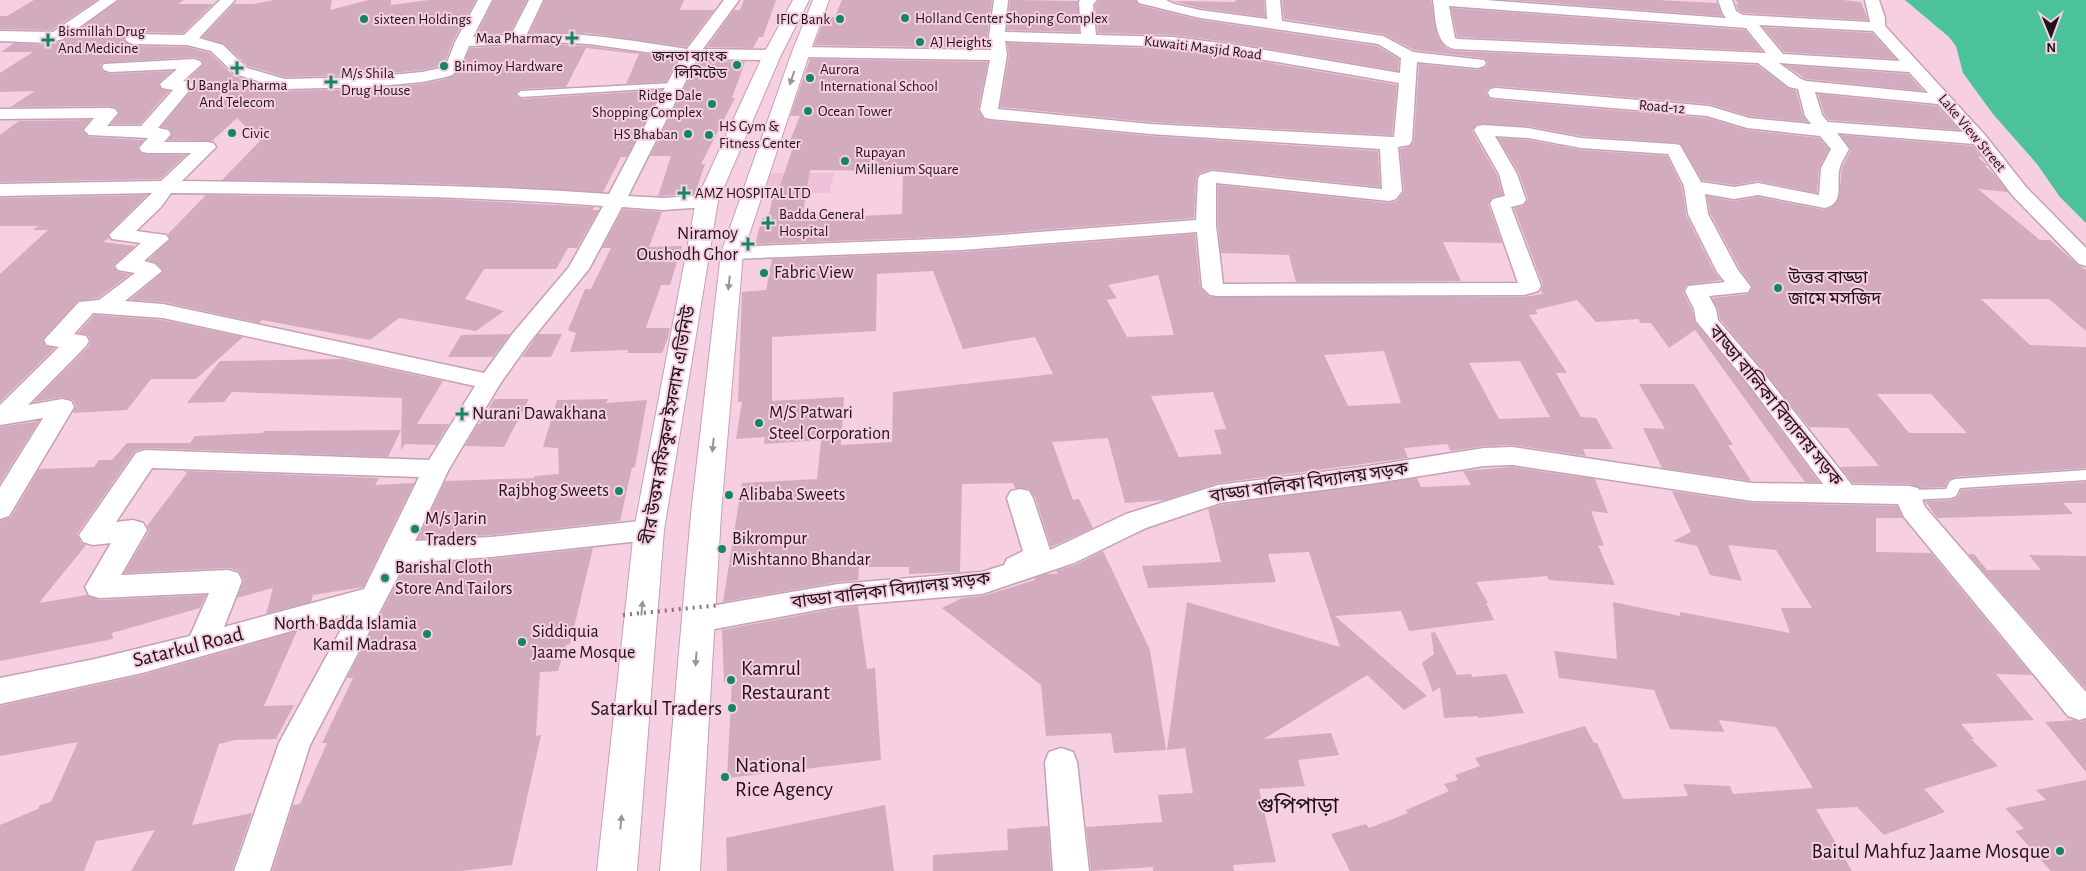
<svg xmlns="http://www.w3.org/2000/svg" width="2086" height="871" viewBox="0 0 2086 871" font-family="'Alegreya Sans','Noto Sans Bengali',sans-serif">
<rect width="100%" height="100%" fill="#f6cfe2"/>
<path fill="#efc0d7" d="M762 173H834L829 193H755Z"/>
<path fill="#4bc299" d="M1905 0H2086V223L2060 197 2037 164 1993 114 1963 73 1956 46 1949 37Z"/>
<path fill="#d2abbe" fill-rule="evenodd" d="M34 0H97L52 30 0 29V16H7Z
M119 0H184L178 4H213L183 33 133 32 127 35 123 39 127 43 133 46 187 47 210 53 234 76 284 91 369 89 422 84 446 79 453 76 461 69 470 48 554 44 589 46 678 58 666 82 626 84 639 54 586 48 566 87 521 89 516 92V96L521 99 662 90 627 157H621L603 192 449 184 222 180 260 141 237 118 212 141 168 140 172 133 168 128 161 127 194 87 193 81 187 80 203 65 201 59 194 57 102 63 100 66 102 71 110 74 172 71 158 84 162 90 169 91 140 124H111L120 113 116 108 109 106 10 107 35 91 0 92V73L33 52H1L14 43 48 45 63 41Z
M274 0H332L330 10 369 0H391V5L429 0H476L453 41 445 62 440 66 422 70 369 75 285 77 248 66 224 44 202 37 234 4H253Z
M494 0H527L510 33 476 35Z
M545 0H684L680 10H714L686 47 588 33 530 32Z
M744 0H776L763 37H759L753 48 707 47 734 10H740Z
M842 0H992L987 36 989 48 814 45 825 17H835Z
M1010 0 1078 1 1079 32 1007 30Z
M1099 0H1135L1139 5 1200 20 1377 46 1399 59 1398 71 1236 43 1173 35 1098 33 1095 5Z
M1235 0H1264L1265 17 1200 8 1173 1 1236 2Z
M1282 0H1431L1438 37 1446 48 1454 51 1757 65 1788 88 1796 91 1803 116 1807 122 1749 116 1709 104 1496 86 1488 88 1486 94 1490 99 1496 100 1707 118 1747 130 1819 138 1829 149 1819 168 1817 193 1758 181 1734 185 1702 180 1680 143 1581 136 1528 126 1477 124 1472 131 1497 175 1503 195 1493 197 1488 204 1502 243 1443 242 1461 281 1296 282 1289 255 1221 253 1218 225V185L1389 203 1397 201 1404 191 1400 149 1409 147 1414 141 1419 64 1478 70 1486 67 1488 62 1484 58 1414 50 1383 34 1284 19Z
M1510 0H1657L1717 3 1722 16Z
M1735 0H1843L1861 2 1868 20 1744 13 1738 10 1736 4H1739Z
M1451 8 1745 30 1762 51 1458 37H1457Z
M1763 27 1872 33 1896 59 1784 52Z
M1007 43 1173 49 1236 57 1397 85 1392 135 1150 122 1000 107 1009 55Z
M810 59 988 62 978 110 985 120 1150 136 1378 151 1380 187 1212 169 1199 173 1196 178 1194 218 962 236 755 244 762 218H768L773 197H776L793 148H787L800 116H790ZM810 170 903 171 902 214 858 216V217L802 218Z
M698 61 745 62 732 98H735L701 164H705L695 194 658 196 671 156H650Z
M1785 65 1908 74 1923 91 1806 79Z
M1818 94 1937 106 1959 130 1829 120 1824 114Z
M90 120 82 130 89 137 144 140 137 148 142 154 186 155 160 179 0 182V135L19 121Z
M1841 135 1973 146 1981 157H1978L1988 166H1985L1995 175 2008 192 1978 189 2040 240H2050L2078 265 2086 270V331L2049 299H1981L2030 345 2086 347V468L1955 477 1948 480 1945 487 1920 488 1909 484 1853 483 1840 467 1879 466 1848 428 1809 427 1720 319 1718 309 1712 298 1748 294 1753 287 1740 269 1710 213 1707 196 1734 201 1758 197 1825 210 1832 207 1839 198 1842 168 1851 150ZM1877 394H1931L1967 433H1909Z
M1498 138 1528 140 1581 150 1667 156 1682 187 1686 215 1715 273 1721 280 1686 285 1683 292 1692 310 1695 322 1749 387 1819 482H1805L1695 330 1669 348 1651 323H1641L1638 319 1596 322 1577 300 1535 310 1538 314 1529 315 1567 373H1556L1581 417 1596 418 1613 449H1583L1586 456 1512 445 1484 446 1451 451 1447 444 1404 448 1408 458 1218 483 1165 500 1125 503 1108 438 1052 442 1073 500 1079 499 1093 528 1051 547 1035 497 1029 489 1015 488 1013 483 962 484 960 572 909 574V567H859L858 580 838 582 723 602 742 483 817 479 821 440 764 444 765 437 736 439 742 402H738L742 292 766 290 772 259 962 252 1195 234 1200 287 1210 297H1524L1543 294 1541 290 1543 285 1514 208 1523 206 1528 199 1519 173ZM933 271 963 349 1035 337 1053 374 893 392 892 442 841 445 844 397 772 401V337L876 331 877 274ZM1158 275 1174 335 1127 337 1107 300 1117 298 1108 285ZM1384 351 1401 403 1348 406 1324 355ZM1520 361 1550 417 1499 419 1469 363ZM1213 392 1226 429 1214 430 1222 454 1179 457 1151 396Z
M147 195 108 234 109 238 103 242 135 246 113 266 118 272 130 274 98 298 78 301 43 339 45 346 55 348 0 402V274L48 230H33L38 226H0V198Z
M206 195 441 199 594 207 593 210H599L577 248H568L556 269H484L465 299 504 311 476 331 399 318 370 340 262 320 259 323 163 302 130 300 163 272V270L156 263 148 260 170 240 168 234Z
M623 209 662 212 649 247 682 246 670 285H661L646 328H670L668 338 662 353H627L628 350 570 352 576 333 568 330 585 289H591L611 248H602Z
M94 315 163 320 243 337 196 379H151L127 410 73 413 76 406 73 400 62 397 33 402 88 347 91 342 88 335 78 333Z
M510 334 493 357H448L461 335Z
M538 334H562L551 357H522Z
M342 359 443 381 417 424H449L436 445 405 444 401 450 402 398 232 392 224 402 187 403 220 361Z
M1639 384H1694L1733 445H1728L1751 481 1662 468 1643 428 1665 429Z
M494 399H529L504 447 465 446 478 424H480Z
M608 399 606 403 647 400 635 467 632 468 620 521 491 535 418 539 445 481 534 478 535 476 559 474 558 448 543 447 557 400Z
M39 421 0 483V427Z
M401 430 388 457 145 448 135 451 77 534 81 543 86 545 39 603 87 595 99 600 206 595 200 608 112 633 113 639 0 661V521L11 517 39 469 94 467 99 460H112L127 443H190L195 436 263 433 264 431Z
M1512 467 1595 479 1608 513 1591 511 1604 546 1598 545 1615 585 1549 580 1547 576 1476 582 1488 603H1486L1494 620 1409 631 1401 611 1335 616 1427 696 1404 710 1367 675 1264 739 1331 733 1339 755 1298 760 1305 786 1259 789 1276 862 1233 865 1234 871H1153V867L1091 871 1086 827 1162 822 1158 795 1193 793 1185 748 1167 750 1187 602 1340 647 1309 552 1268 554 1276 582 1148 588 1142 566 1221 562 1208 509 1220 505 1417 478 1421 487 1471 485 1463 471Z
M184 471 379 478 375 485 414 483 363 587 313 595 311 602 266 614 273 588 237 598 244 580 239 571 229 568 124 573 149 531 147 526 187 473Z
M2086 482V503H2063L2073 514 1937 518 1925 501 1952 500 1958 497 1961 490Z
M1672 491 1752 503 1897 506 1903 518H1876V552L1931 553 2032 675 1996 674 2034 720 1961 724 1974 739H1971L1998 766 1924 789 1945 812 1884 835 1857 807 1816 809 1852 871H1350L1331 834 1366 824 1369 828 1408 813 1406 810 1449 791 1444 784 1458 780 1455 775 1480 766 1475 758 1585 726 1594 743H1597L1623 799 1688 796 1683 784 1730 786 1733 794 1813 788 1776 727 1719 720 1724 732 1670 729 1654 690 1559 678 1554 651 1617 659 1613 602 1680 616V612L1790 633 1781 608H1812L1776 550 1728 545 1742 581 1710 575 1697 546 1673 541 1691 532Z
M593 548 570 644 566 645 558 671 540 672 536 736 541 735 512 865 461 871H272L293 805 300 804 327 743H322L353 678H347L406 565 491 559Z
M1103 551 1150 650 1166 750 1114 753 1111 733 1046 736 1041 685 942 608 962 598 983 596 1035 580V578L1046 574H1058L1056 571 1075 565Z
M1968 554H1974L1987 570H2041L2029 555 2086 556V689Z
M858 606 867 669 875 668 881 760 727 778 732 681 724 682 722 630 838 608Z
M297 631 264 706 294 705 276 739 235 740 219 744 192 825 252 813 232 871H131L155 830 96 841 84 871H0V825L38 809 40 805 51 802 78 742 0 756V706L142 675Z
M1435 632 1457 675 1471 674 1472 677 1506 674 1524 713 1478 718V716L1444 718 1440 687 1433 692 1422 663 1434 654 1431 633Z
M2075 720 2080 722 2086 720V772L2045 722Z
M2086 780V871H2051L2015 831 2024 829 2005 808 2046 800 2036 790Z
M885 805 894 871H727L726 838Z
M1048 826 1051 871H933V855L1008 850 1007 829Z"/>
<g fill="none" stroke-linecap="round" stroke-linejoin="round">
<defs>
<path id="service" d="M674 83 678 85 677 87 521 97 517 94 521 91Z
M2086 470V480L1960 488 1956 496 1951 498 1909 500 1904 498 1902 495 1904 492 1909 490 1946 489 1950 481 1955 479Z"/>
<path id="minor" d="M100 0H117L63 39 48 43 0 41V31L53 32Z
M220 0H235L199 38 223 45 247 68 285 79 369 77 422 72 441 68 447 63 455 42 478 0H492L473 37 511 35 529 0H543L527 34C581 31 634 41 687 49L724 0H739L703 49 772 50 778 52 780 55 778 58 772 60 697 59 628 196 663 198 707 195 714 197 717 201 714 205 707 207 663 210 622 207 589 269 529 343 500 384 449 469 415 541 491 537 649 520 659 523 663 530 659 537 649 540 491 557 405 563 310 745 270 871H234L279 743 349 615 142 673 0 704V678L95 659 190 636 209 593 99 598 89 595 85 587 111 543 93 545 83 542 79 535 136 453 145 450 429 460 475 386 163 318 93 313 74 334 86 336 89 341 86 346 28 405 62 399 71 401 74 407 9 516 0 519V487L43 418 0 425V405L59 347 47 345 44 340 79 302 99 300 135 273 118 270 115 266 141 243 112 239 109 235 152 193 0 196V184L161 181 191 153H148L142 152 139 148 148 138 89 135 84 130 94 118 0 119V109L109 108 115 109 118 113 107 126H141L173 90 162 88 160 84 177 69 110 72 104 70 102 67 104 64 194 59 200 61 202 64 183 81 191 82 193 86 158 128 168 130 171 134 164 142H207L213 143 216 147 182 181C325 183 467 184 609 194L681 57 589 44 554 42 469 46 460 68 452 75 446 77 422 82 369 87 284 89 235 74 211 51 187 45 133 44 128 42 125 39 128 36 133 34 184 35ZM171 193C316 194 459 195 603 206L569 267 513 333 484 373 163 304 125 301 162 271 155 264 144 261 169 239 166 235 136 231 161 207ZM152 468 419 477 364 589 224 627 242 581 238 573 228 570 121 575 147 530 143 523 133 520 116 522Z
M994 0H1008L1005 32 1081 34 1079 2 1080 0H1097L1093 4 1096 35 1173 37 1236 45 1400 73 1401 58 1378 44 1200 18 1139 3 1137 0H1166L1174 4 1200 10 1267 19 1266 0H1280L1282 21 1383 36 1413 52 1484 60 1486 63 1484 66 1478 68 1417 62 1412 141 1409 145 1398 147 1402 191 1396 199 1389 201 1216 183V225L1223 284 1518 283 1490 203 1493 199 1505 196 1499 174 1474 130 1477 126 1483 125 1528 128 1581 138 1674 144 1680 145 1701 182 1734 187 1758 183 1819 195 1821 168 1831 149 1820 136 1747 128 1707 116 1496 98 1490 97 1488 93 1490 89 1496 88 1709 106 1749 118 1811 124 1805 116 1798 89 1789 87 1758 63 1454 49C1434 44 1436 17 1433 0H1485L1726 18 1723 14 1718 0H1732L1736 11 1743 15 1870 22 1865 0H1879L1885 18V26L1985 135 2026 187 2086 248V266L2079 264 2012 195 1974 144 1837 133 1849 149C1846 155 1842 161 1840 167 1835 182 1846 203 1825 208L1758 195 1734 199 1705 194 1708 214 1738 270 1751 287 1748 292 1709 296 1716 309 1718 320 1766 376 1852 485 1909 486 1918 488 1925 507 2086 692V718L2079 720 2068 716 1904 517 1898 504 1752 501 1512 465 1484 466 1369 484 1220 503 1146 528 1074 563 982 594 838 606 699 632 689 628 684 620 689 612 699 608 838 584 982 572 1004 565 1007 559 1023 551 1007 498 1011 491 1020 489 1029 491 1033 498 1050 550 1126 514 1218 485 1369 466 1484 448 1512 447 1752 483 1823 484 1750 386 1696 321 1694 309 1685 291 1688 286 1725 282 1717 272 1688 214 1684 186 1668 154 1581 148 1528 138 1495 136 1517 174 1526 200 1523 204 1511 207 1541 286 1538 291 1524 295 1218 296 1210 295 1202 287 1197 232 962 250 732 259 725 257 722 253 725 249 732 247 962 238 1196 220 1198 179 1200 175 1212 171 1382 189 1380 149 1150 134 991 119 985 118 980 110 990 60 801 57 795 55 793 52 795 49 801 47 991 50 989 36ZM1449 6 1746 28 1766 53 1458 39 1455 38ZM1759 25 1873 31 1900 61 1783 54ZM1005 41 1173 47 1236 55 1399 83 1394 137 1150 124 998 109 1007 55ZM1779 63 1909 72 1928 93 1806 81 1801 79ZM1815 92 1938 104 1963 132 1828 122 1822 115Z
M1061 748 1073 752 1077 762 1089 871H1053L1045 762 1049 752Z"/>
<path id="primary" d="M793 0H809L781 55 718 201 664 530 637 871H597L634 530 696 201 763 55Z
M813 0H829L810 52 743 253 721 514 700 871H660L691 514 721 253 792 52Z"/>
</defs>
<use href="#service" stroke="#c6a0b3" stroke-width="3"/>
<use href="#minor" stroke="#c6a0b3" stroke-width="3"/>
<use href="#primary" stroke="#c6a0b3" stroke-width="2"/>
<use href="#service" fill="#fff" fill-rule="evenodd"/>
<use href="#minor" fill="#fff" fill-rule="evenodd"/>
<use href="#primary" fill="#fff" fill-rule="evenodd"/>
<path stroke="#8a6f7d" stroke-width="4" stroke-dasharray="2 5" stroke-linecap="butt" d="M623 615 720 605"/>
</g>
<defs><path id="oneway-solid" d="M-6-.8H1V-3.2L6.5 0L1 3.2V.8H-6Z" transform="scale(1.25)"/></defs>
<g fill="#9b9498">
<use href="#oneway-solid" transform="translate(792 78) rotate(109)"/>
<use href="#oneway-solid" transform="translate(729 283) rotate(96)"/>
<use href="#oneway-solid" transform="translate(713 445) rotate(96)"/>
<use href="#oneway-solid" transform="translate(642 608) rotate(-85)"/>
<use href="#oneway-solid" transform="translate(696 659) rotate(94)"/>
<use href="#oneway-solid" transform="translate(621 822) rotate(-85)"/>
</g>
<g fill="#148665" stroke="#f6cfe2" stroke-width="2">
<circle cx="905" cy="18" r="5"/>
<circle cx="364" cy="19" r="5"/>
<circle cx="840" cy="19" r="5"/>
<path d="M569.5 30.5h5v5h5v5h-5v5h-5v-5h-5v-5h5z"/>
<path d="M45.5 32.5h5v5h5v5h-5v5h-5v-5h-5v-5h5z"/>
<circle cx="920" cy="42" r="5"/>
<circle cx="737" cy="65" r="5"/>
<circle cx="444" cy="66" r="5"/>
<path d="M234.5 60.5h5v5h5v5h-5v5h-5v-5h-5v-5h5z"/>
<circle cx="810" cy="78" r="5"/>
<path d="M328.5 74.5h5v5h5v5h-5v5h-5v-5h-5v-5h5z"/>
<circle cx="712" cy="104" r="5"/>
<circle cx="808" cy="111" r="5"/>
<circle cx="232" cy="133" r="5"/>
<circle cx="688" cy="134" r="5"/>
<circle cx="709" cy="135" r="5"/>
<circle cx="845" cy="161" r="5"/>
<path d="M681.5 185.5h5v5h5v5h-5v5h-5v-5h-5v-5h5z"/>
<path d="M765.5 215.5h5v5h5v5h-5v5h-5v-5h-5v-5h5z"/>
<path d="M745.5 236.5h5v5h5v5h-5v5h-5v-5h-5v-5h5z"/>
<circle cx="764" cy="273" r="5"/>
<circle cx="1778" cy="288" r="5"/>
<path d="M459.5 406.5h5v5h5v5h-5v5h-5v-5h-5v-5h5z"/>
<circle cx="759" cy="423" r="5"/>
<circle cx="619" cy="491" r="5"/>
<circle cx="729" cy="495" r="5"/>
<circle cx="415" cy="529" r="5"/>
<circle cx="722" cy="549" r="5"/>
<circle cx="385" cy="578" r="5"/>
<circle cx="427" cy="634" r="5"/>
<circle cx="522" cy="642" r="5"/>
<circle cx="731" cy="680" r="5"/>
<circle cx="732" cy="708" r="5"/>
<circle cx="725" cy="777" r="5"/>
<circle cx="2060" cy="851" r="5"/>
</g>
<g text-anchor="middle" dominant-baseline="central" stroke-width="4" stroke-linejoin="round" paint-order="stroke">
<g font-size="15" fill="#20121a" stroke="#f6cfe2" text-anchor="start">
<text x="915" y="18">Holland Center Shoping Complex</text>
<text x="374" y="19">sixteen Holdings</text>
<text x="830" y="19" text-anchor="end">IFIC Bank</text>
<text x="58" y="31">Bismillah Drug<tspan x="58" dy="17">And Medicine</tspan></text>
<text x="562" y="38" text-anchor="end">Maa Pharmacy</text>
<text x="930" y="42">AJ Heights</text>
<text x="727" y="56" text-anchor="end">জনতা ব্যাংক<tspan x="727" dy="17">লিমিটেড</tspan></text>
<text x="454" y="66">Binimoy Hardware</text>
<text x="820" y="69">Aurora<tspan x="820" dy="17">International School</tspan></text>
<text x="341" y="73">M/s Shila<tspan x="341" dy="17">Drug House</tspan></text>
<text x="237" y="85" text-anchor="middle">U Bangla Pharma<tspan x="237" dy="17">And Telecom</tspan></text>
<text x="702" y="95" text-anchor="end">Ridge Dale<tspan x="702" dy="17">Shopping Complex</tspan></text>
<text x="818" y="111">Ocean Tower</text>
<text x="719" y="126">HS Gym &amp;<tspan x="719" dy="17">Fitness Center</tspan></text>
<text x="242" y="133">Civic</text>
<text x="678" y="134" text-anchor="end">HS Bhaban</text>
<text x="855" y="152">Rupayan<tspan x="855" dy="17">Millenium Square</tspan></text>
<text x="695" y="193">AMZ HOSPITAL LTD</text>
<text x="779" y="214">Badda General<tspan x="779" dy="17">Hospital</tspan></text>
</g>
<g font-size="15" fill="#20121a" stroke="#f6cfe2">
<text transform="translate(1203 48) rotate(7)">Kuwaiti Masjid Road</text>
<text transform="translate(1662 107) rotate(5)">Road-12</text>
<text transform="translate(1972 133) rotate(50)">Lake View Street</text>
</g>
<g font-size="18" fill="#20121a" stroke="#f6cfe2" text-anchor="start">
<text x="738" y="234" text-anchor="end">Niramoy<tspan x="738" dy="21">Oushodh Ghor</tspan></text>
<text x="774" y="273">Fabric View</text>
<text x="1788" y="278">উত্তর বাড্ডা<tspan x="1788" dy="21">জামে মসজিদ</tspan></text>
<text x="769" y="413">M/S Patwari<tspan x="769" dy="21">Steel Corporation</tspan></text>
<text x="472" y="414">Nurani Dawakhana</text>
<text x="609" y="491" text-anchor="end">Rajbhog Sweets</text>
<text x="739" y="495">Alibaba Sweets</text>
<text x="425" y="519">M/s Jarin<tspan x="425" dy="21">Traders</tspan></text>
<text x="732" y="539">Bikrompur<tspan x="732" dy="21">Mishtanno Bhandar</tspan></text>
<text x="395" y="568">Barishal Cloth<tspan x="395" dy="21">Store And Tailors</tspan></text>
<text x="417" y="624" text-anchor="end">North Badda Islamia<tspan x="417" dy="21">Kamil Madrasa</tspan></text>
<text x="532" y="632">Siddiquia<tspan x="532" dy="21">Jaame Mosque</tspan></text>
</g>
<g font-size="18" fill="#20121a" stroke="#f6cfe2">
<text transform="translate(1775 406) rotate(51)">বাড্ডা বালিকা বিদ্যালয় সড়ক</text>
<text transform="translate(669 425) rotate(-80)">বীর উত্তম রফিকুল ইসলাম এভিনিউ</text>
<text transform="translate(1309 483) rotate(-8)">বাড্ডা বালিকা বিদ্যালয় সড়ক</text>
<text transform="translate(891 591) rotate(-7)">বাড্ডা বালিকা বিদ্যালয় সড়ক</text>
</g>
<g font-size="21" fill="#20121a" stroke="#f6cfe2">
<text transform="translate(188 647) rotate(-14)">Satarkul Road</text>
</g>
<g font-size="21" fill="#20121a" stroke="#f6cfe2" text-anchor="start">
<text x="741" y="668">Kamrul<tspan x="741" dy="24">Restaurant</tspan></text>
<text x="722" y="708" text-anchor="end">Satarkul Traders</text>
<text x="735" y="765">National<tspan x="735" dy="24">Rice Agency</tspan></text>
<text x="2050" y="851" text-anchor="end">Baitul Mahfuz Jaame Mosque</text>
</g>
<g font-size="22" fill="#20121a" stroke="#f6cfe2">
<text x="1298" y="806">গুপিপাড়া</text>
</g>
</g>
<g transform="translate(2051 35) rotate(179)" stroke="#f6cfe2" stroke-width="4" paint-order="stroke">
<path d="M0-4L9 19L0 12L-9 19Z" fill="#20121a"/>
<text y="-8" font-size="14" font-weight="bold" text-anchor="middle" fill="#20121a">N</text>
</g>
</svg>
